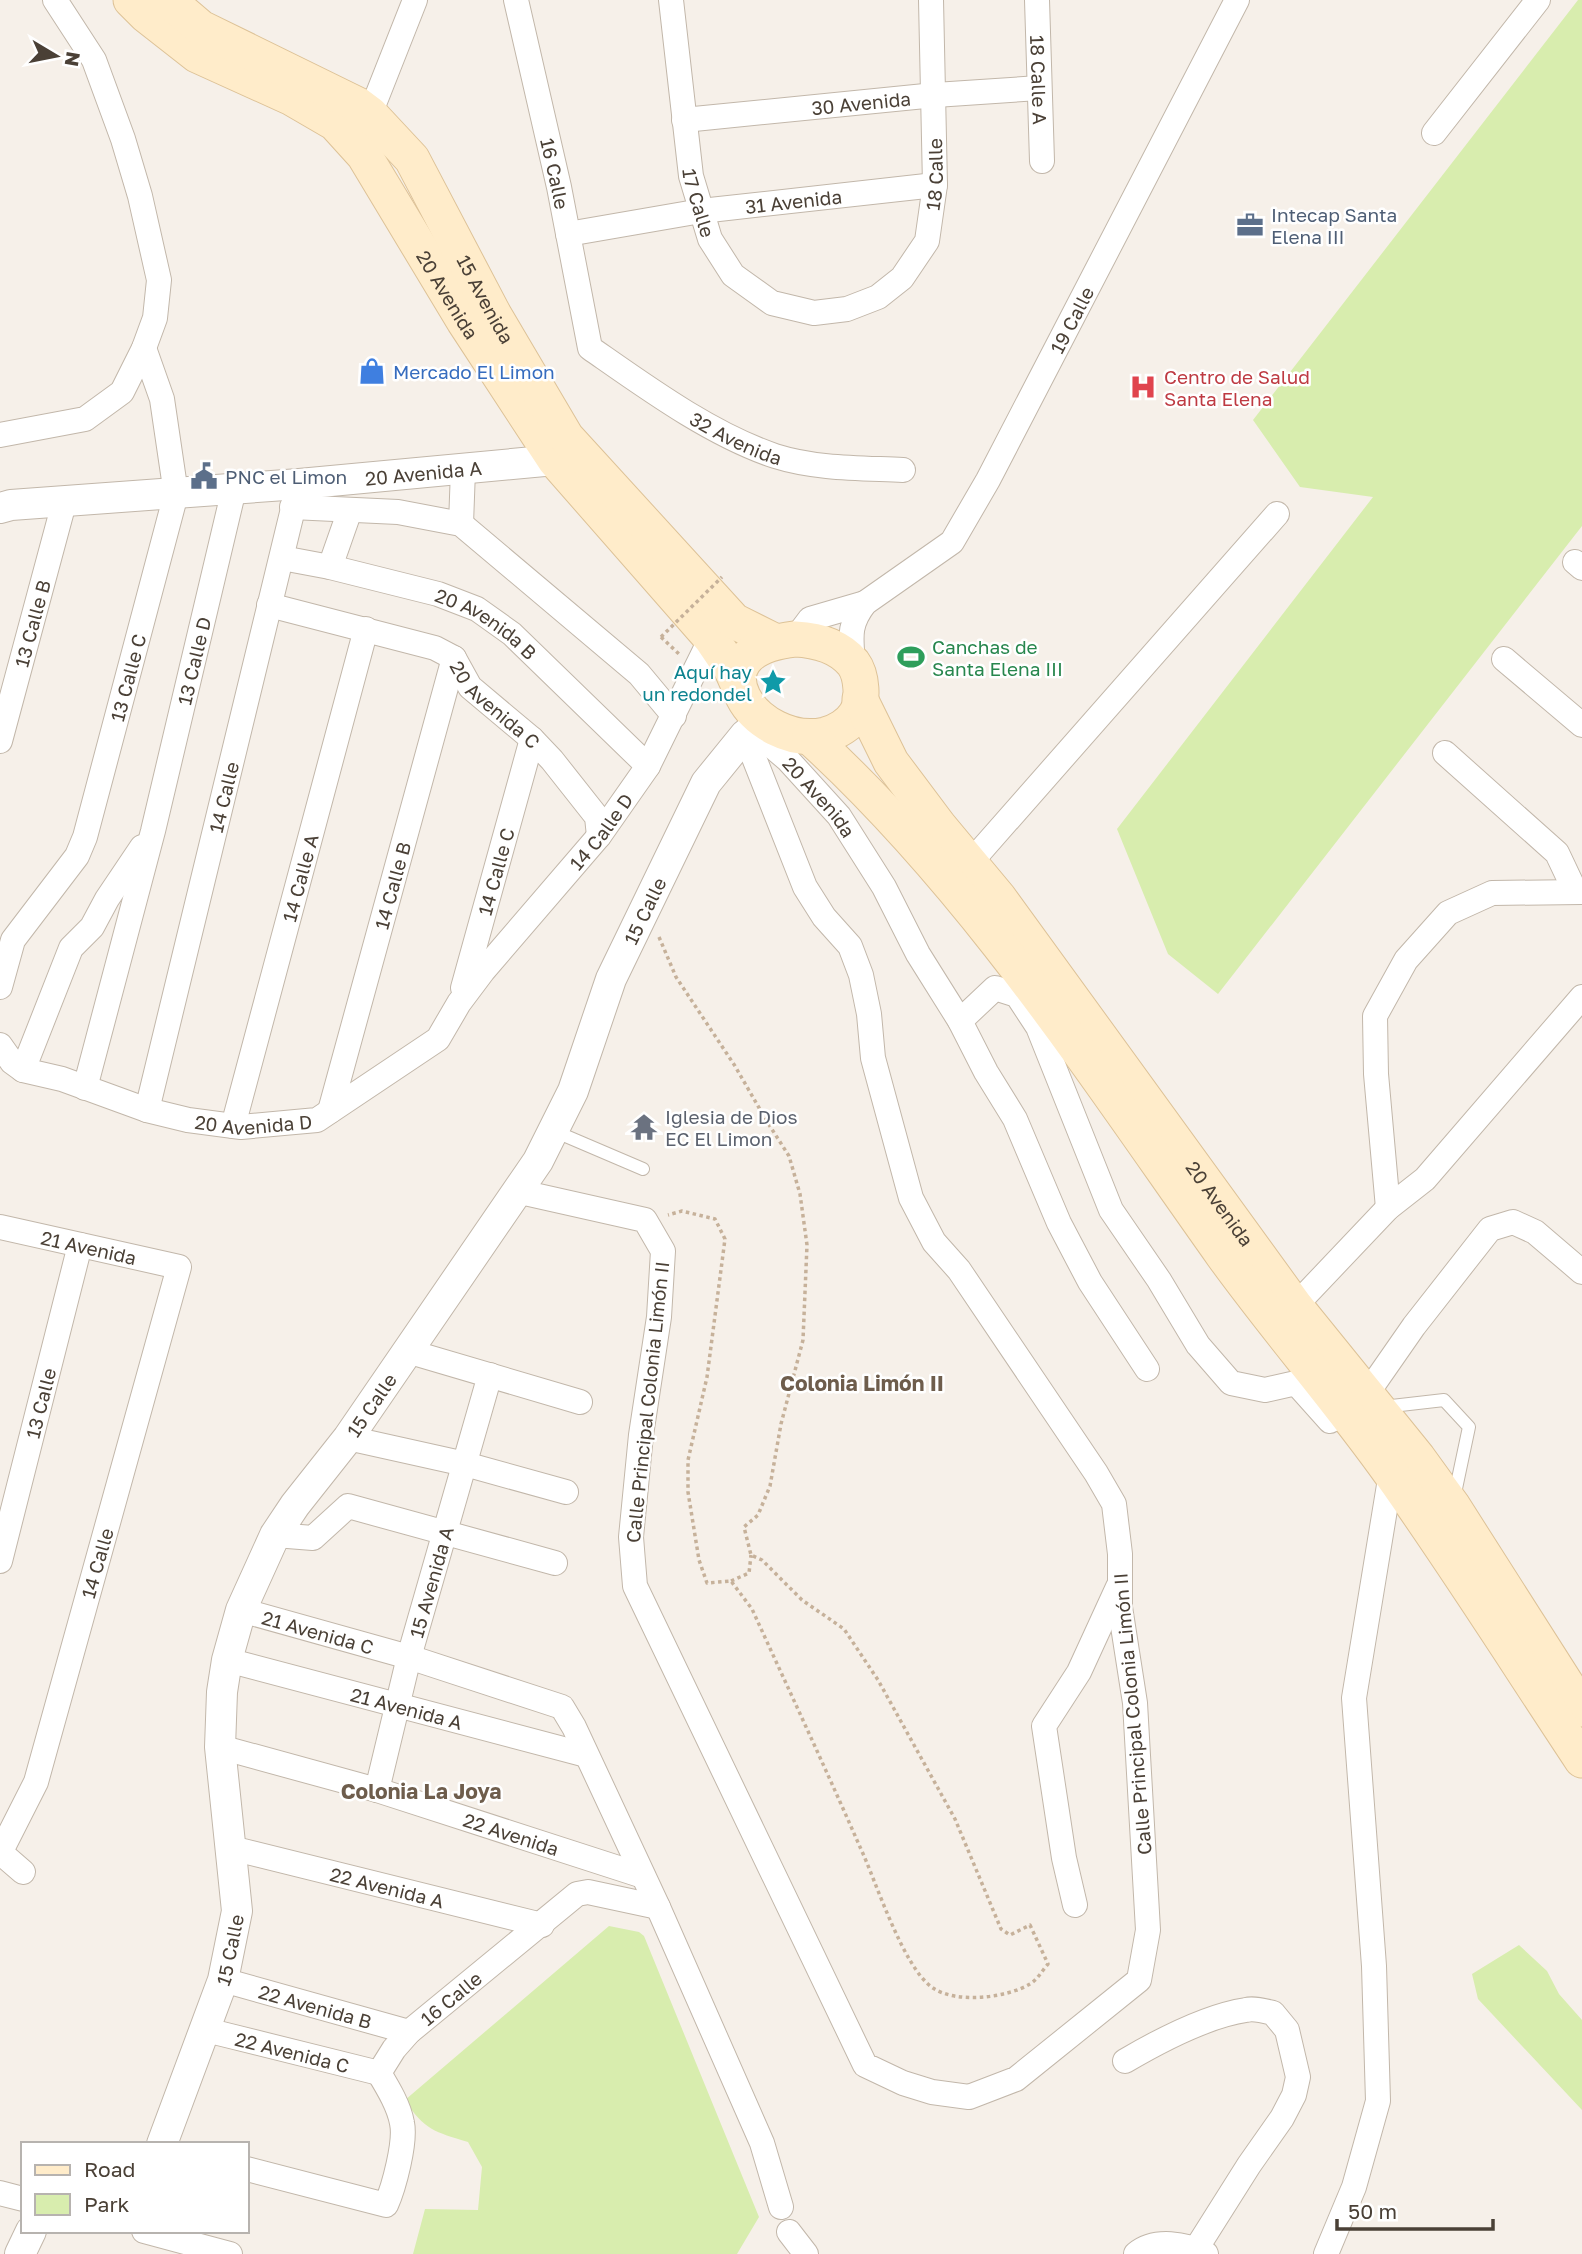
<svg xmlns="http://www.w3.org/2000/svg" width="1582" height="2254" viewBox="0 0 1582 2254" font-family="'Golos Text',sans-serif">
<rect width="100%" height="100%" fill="#f6f0e9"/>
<path fill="#d8edae" d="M1578 0H1582V526L1218 994 1168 954 1117 829 1373 497 1300 487 1253 420Z
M609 1926 639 1932 644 1936 759 2217 737 2254H413L425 2209 478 2210 482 2167 468 2142C435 2132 424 2130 405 2100Z
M1519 1945 1547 1971 1559 1994 1582 2020V2110L1478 1999 1472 1974Z"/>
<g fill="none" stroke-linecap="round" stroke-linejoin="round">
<defs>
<path id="service" d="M554 1131 643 1169
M1383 1407 1444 1400 1469 1427 1454 1498"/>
<g id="minor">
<path id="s1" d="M516 0 559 187 590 348C646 387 710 434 775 456 816 469 861 468 903 470"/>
<path id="s2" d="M671 0 691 176 710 239 733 275 772 303 814 313 847 309 878 297 902 278 927 241 935 185 931 0"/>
<path id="s3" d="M1037 0 1042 161"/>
<path d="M370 114 415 0"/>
<path id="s4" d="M684 120 935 95 1039 88"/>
<path d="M1434 133 1538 0"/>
<path id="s5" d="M568 234 701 211 935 185"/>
<path d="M0 435 85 419 122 392 144 348 155 318 159 280 140 196 123 139 94 60 55 0"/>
<path d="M292 507 398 512 461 524 639 674 674 716"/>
<path d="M461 524 463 470"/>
<path id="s6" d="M282 558 330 567 438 594 477 609 512 634 648 766"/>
<path d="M1575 562 1582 568"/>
<path d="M330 567 350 510"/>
<path id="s7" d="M269 605 435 648 454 658 470 687 532 739 552 760 597 817 599 836"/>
<path d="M795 639 810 619 865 603"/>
<path d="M1504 659 1582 725"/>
<path id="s8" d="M853 663C851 637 848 625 865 603L952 542 988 480 1237 0"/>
<path id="s9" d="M752 729 788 760 839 816 884 887 918 954 960 1021 986 1072 1015 1119 1059 1223 1090 1282 1147 1369"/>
<path id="s10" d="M0 741 64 503"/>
<path d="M1445 753 1557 853 1575 891"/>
<path d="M970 863 1277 514"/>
<path id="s11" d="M0 987 13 940 77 856 85 837 176 494 162 399 144 348"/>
<path id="s12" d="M463 988 532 739"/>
<path d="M960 1021 995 988 1017 995 1038 1027 1111 1210 1159 1280 1198 1345 1231 1383 1265 1390 1296 1383 1330 1421 1343 1412"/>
<path id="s13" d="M0 1045 12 1062 23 1070 62 1079 147 1110 188 1120 241 1127 317 1120 438 1039 459 1003 483 971 599 836 648 766 711 638"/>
<path d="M23 1070 71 948 92 927 107 899 142 847"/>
<path id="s14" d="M85 1088 153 831 234 489"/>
<path id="s15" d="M147 1110 299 484"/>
<path id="s16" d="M330 1111 454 658"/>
<path id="s17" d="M233 1126 366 629"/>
<path d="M516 1191 645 1220 663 1251 659 1317 641 1435 631 1537 635 1586 865 2065 903 2083 932 2092 969 2097 1016 2079 1139 1980 1148 1930 1135 1703 1120 1607V1554L1114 1504 1096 1473 959 1270 934 1242 911 1198 873 1058 869 1014 861 975 850 946 824 917 805 887 745 735"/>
<path d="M1388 1208 1376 1074 1375 1016 1406 960 1448 913 1492 893 1582 892"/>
<path id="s18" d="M0 1227 179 1267 36 1782 0 1853"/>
<path d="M1295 1306 1388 1208 1425 1179 1582 997"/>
<path d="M407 1351 580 1402"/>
<path d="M1366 1395 1414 1326 1490 1229 1513 1222 1535 1232 1582 1272"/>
<path d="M348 1438 465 1464 566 1492"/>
<path d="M275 1535 313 1538 348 1506 555 1563"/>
<path id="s19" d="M0 1561 80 1245"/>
<path id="s20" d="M241 1610 409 1657 562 1707 574 1727 658 1907 762 2143 781 2207"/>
<path id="s21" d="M227 1660 586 1755"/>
<path id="s22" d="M220 1747 377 1790 643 1876"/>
<path id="s23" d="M377 1790 409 1657 490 1375"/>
<path id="s24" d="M231 1848 542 1925"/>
<path d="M0 1852 23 1872"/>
<path d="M1075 1905 1064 1858 1044 1726 1079 1672 1118 1587"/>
<path id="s25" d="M223 1980 409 2032"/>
<path id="s26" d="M206 2030 379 2073"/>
<path d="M1125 2061C1159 2041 1206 2016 1246 2010 1254 2008 1265 2011 1273 2013L1287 2030 1298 2077 1294 2095 1282 2118 1249 2165 1196 2249"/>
<path id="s27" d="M247 2169 386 2205C394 2187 406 2142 402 2123 399 2106 388 2088 379 2073L394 2049 409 2032 577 1894 588 1892 658 1907"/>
<path d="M0 2193 23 2199"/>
<path d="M144 2231 230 2254"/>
<path d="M789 2232 806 2254"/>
<path d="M1136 2254C1155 2238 1186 2244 1206 2254"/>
<path d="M1326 2254 1354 2187 1378 2101 1374 1966 1354 1698 1391 1473"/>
</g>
<g id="tertiary">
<path id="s28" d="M0 508 11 505 299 484 555 460"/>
<path id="s29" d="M162 2144 223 1980 237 1911 220 1747 222 1692 227 1660 241 1610 275 1535 295 1505 348 1438 538 1161 573 1091 611 979 706 783 745 735 764 720"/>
<path d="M20 2254 31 2231"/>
</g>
<g id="secondary">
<path id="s30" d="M131 0 146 15 197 55 292 98 335 123 364 155 464 321 555 460 711 638 730 666 738 684"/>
<path id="s31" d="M168 0 201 28 358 105 370 114 412 159 494 315 566 437 734 621 774 641"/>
<path d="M795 639C816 640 839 646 853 663 862 675 864 701 856 714 850 724 837 732 825 735 756 750 686 651 795 639Z"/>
<path id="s32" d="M860 699 891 762 939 826 999 898 1295 1306 1418 1458 1452 1505 1582 1709"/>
<path d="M810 737C974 887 1095 1075 1223 1255 1277 1330 1339 1400 1392 1475 1458 1568 1519 1665 1582 1760"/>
</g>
</defs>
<use href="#service" stroke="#c2b7aa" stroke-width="14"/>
<use href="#minor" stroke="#c2b7aa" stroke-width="26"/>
<use href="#tertiary" stroke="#c2b7aa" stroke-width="32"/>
<use href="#secondary" stroke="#ddc297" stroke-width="37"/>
<path stroke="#c6b19a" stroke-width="3.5" stroke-dasharray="3.5 3.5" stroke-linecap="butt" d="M661 637 680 655
M659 937 676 977 735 1066 766 1120 789 1156 800 1194 807 1245 803 1340 781 1424 770 1486 758 1515 744 1527 751 1555 762 1560 802 1600 844 1629 878 1680 955 1819 1001 1929 1010 1935 1030 1925 1048 1964C1042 1971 1037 1980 1030 1984 1006 1998 957 2004 933 1988 903 1968 876 1881 860 1847 825 1767 788 1688 752 1609L731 1581 707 1583 699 1560 688 1492V1460L707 1377 725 1239 715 1219 682 1211 668 1215
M731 1581 749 1573 751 1555"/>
<use href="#service" stroke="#fff" stroke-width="12"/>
<use href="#minor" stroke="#fff" stroke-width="24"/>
<use href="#tertiary" stroke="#fff" stroke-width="30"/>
<use href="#secondary" stroke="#ffecca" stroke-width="35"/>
<path stroke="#c6b19a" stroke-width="3.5" stroke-dasharray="3.5 3.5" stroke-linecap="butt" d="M661 637 722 577"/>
</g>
<defs>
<symbol id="office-bare" viewBox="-9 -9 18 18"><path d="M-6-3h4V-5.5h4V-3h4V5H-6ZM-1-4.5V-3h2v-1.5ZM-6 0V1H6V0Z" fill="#5c6f8a" stroke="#fff" stroke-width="2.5" paint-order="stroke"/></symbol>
<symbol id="shop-bare" viewBox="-9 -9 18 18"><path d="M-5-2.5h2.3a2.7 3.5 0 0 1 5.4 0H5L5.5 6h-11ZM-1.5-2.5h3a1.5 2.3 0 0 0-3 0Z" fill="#3f7fe0" stroke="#fff" stroke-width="2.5" paint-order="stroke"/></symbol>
<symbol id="hospital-bare" viewBox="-9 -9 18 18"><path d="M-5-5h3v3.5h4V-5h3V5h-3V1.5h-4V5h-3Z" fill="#e0444e" stroke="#fff" stroke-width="2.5" paint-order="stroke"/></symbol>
<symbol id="civic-bare" viewBox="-9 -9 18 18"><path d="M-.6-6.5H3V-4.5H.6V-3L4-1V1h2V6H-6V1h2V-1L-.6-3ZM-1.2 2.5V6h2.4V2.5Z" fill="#5c6f8a" stroke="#fff" stroke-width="2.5" paint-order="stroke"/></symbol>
<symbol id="stadium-bare" viewBox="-9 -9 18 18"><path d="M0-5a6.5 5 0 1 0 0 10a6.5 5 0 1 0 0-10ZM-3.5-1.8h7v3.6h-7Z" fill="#2e9e5b" stroke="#fff" stroke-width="2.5" paint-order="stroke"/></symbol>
<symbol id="sight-bare" viewBox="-9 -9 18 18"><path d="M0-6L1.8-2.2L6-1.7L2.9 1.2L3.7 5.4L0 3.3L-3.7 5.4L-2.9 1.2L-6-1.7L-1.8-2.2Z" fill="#0f9aa8" stroke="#fff" stroke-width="2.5" paint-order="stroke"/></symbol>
<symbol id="temple-bare" viewBox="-9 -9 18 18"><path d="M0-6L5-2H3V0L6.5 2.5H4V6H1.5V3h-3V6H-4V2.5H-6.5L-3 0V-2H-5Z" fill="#6b7280" stroke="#fff" stroke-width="2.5" paint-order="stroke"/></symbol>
</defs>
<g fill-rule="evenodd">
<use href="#office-bare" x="1231" y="206" width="38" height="38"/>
<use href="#shop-bare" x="353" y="352" width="38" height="38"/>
<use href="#hospital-bare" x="1124" y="368" width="38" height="38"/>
<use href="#civic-bare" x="185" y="457" width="38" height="38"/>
<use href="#stadium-bare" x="892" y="638" width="38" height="38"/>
<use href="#sight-bare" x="754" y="663" width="38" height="38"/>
<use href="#temple-bare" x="625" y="1108" width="38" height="38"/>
</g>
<g text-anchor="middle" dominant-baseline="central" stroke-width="5" stroke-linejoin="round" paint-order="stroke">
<g font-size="19" fill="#4a4036" stroke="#fff">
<text stroke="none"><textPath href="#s3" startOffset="80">18 Calle A</textPath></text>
<text stroke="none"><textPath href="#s4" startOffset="178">30 Avenida</textPath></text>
<text stroke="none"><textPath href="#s1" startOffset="178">16 Calle</textPath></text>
<text stroke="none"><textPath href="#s2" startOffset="586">18 Calle</textPath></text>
<text stroke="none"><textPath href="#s5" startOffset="228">31 Avenida</textPath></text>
<text stroke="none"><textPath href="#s2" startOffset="205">17 Calle</textPath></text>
<text stroke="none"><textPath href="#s30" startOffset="446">20 Avenida</textPath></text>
<text stroke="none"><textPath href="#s31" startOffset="453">15 Avenida</textPath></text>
<text stroke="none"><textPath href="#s8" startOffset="422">19 Calle</textPath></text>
<text stroke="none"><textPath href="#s1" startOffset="528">32 Avenida</textPath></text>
<text stroke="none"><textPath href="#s28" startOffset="425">20 Avenida A</textPath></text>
<text stroke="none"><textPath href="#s10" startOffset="122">13 Calle B</textPath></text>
<text stroke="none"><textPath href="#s6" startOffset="217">20 Avenida B</textPath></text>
<text stroke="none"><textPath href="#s14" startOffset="441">13 Calle D</textPath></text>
<text stroke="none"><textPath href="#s11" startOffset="340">13 Calle C</textPath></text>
<text stroke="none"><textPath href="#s7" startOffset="256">20 Avenida C</textPath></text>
<text stroke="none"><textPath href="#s15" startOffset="322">14 Calle</textPath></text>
<text stroke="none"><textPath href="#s9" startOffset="96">20 Avenida</textPath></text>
<text stroke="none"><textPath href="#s13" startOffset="747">14 Calle D</textPath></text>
<text stroke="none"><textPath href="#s12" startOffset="121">14 Calle C</textPath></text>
<text stroke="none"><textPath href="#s17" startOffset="257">14 Calle A</textPath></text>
<text stroke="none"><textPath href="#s16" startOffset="234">14 Calle B</textPath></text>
<text stroke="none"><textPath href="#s29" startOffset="1362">15 Calle</textPath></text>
<text stroke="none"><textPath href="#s13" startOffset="273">20 Avenida D</textPath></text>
<text stroke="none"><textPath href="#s32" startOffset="621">20 Avenida</textPath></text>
<text stroke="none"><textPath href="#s18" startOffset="91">21 Avenida</textPath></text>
<text transform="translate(647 1402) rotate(-84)">Calle Principal Colonia Limón II</text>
<text stroke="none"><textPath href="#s19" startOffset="163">13 Calle</textPath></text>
<text stroke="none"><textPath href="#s29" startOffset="794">15 Calle</textPath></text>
<text transform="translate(97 1563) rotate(-74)">14 Calle</text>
<text stroke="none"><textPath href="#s23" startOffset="215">15 Avenida A</textPath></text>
<text stroke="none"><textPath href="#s20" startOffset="80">21 Avenida C</textPath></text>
<text stroke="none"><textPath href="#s21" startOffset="186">21 Avenida A</textPath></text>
<text transform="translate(1132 1714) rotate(-95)">Calle Principal Colonia Limón II</text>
<text stroke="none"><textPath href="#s22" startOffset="304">22 Avenida</textPath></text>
<text stroke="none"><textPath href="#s24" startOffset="161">22 Avenida A</textPath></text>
<text stroke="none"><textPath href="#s29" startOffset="206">15 Calle</textPath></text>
<text stroke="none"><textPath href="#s27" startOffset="388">16 Calle</textPath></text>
<text stroke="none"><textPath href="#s25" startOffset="96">22 Avenida B</textPath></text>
<text stroke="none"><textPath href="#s26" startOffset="89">22 Avenida C</textPath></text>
</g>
<g font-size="19" fill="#4e5e75" stroke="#fff" text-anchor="start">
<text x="1271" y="214">Intecap Santa<tspan x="1271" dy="22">Elena III</tspan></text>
<text x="225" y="476">PNC el Limon</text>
</g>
<g font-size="19" fill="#366cbe" stroke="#fff" text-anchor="start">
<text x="393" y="371">Mercado El Limon</text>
</g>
<g font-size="19" fill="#be3a42" stroke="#fff" text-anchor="start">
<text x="1164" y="376">Centro de Salud<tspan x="1164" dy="22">Santa Elena</tspan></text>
</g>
<g font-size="19" fill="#27864d" stroke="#fff" text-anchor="start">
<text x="932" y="646">Canchas de<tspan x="932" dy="22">Santa Elena III</tspan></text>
</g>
<g font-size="19" fill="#0d838f" stroke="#fff" text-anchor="end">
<text x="752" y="671">Aquí hay<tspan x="752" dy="22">un redondel</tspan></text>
</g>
<g font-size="19" fill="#5b616d" stroke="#fff" text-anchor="start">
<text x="665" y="1116">Iglesia de Dios<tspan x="665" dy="22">EC El Limon</tspan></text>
</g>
<g font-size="21" font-weight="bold" fill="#6e5d4c" stroke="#fff">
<text x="862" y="1383">Colonia Limón II</text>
<text x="421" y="1791">Colonia La Joya</text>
</g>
</g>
<rect x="21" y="2142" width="228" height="91" fill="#ffffff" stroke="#b7b3af" stroke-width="2"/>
<rect x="35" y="2165" width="35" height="10" fill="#ffecca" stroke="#b7b3af" stroke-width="2"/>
<text x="84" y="2177" font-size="21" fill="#4a4036">Road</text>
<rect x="35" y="2194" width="35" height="21" fill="#d8edae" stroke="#b7b3af" stroke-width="2"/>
<text x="84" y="2212" font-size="21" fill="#4a4036">Park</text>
<g transform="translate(56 56) rotate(100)" stroke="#ffffff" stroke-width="5" paint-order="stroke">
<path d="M0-5L12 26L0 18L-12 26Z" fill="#4a4036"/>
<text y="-10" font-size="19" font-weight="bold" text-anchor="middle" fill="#4a4036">N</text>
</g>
<path d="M1337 2219v10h156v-10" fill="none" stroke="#4a4036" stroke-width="3.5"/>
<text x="1348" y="2219" font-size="21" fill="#4a4036" stroke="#ffffff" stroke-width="5" paint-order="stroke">50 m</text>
</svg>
